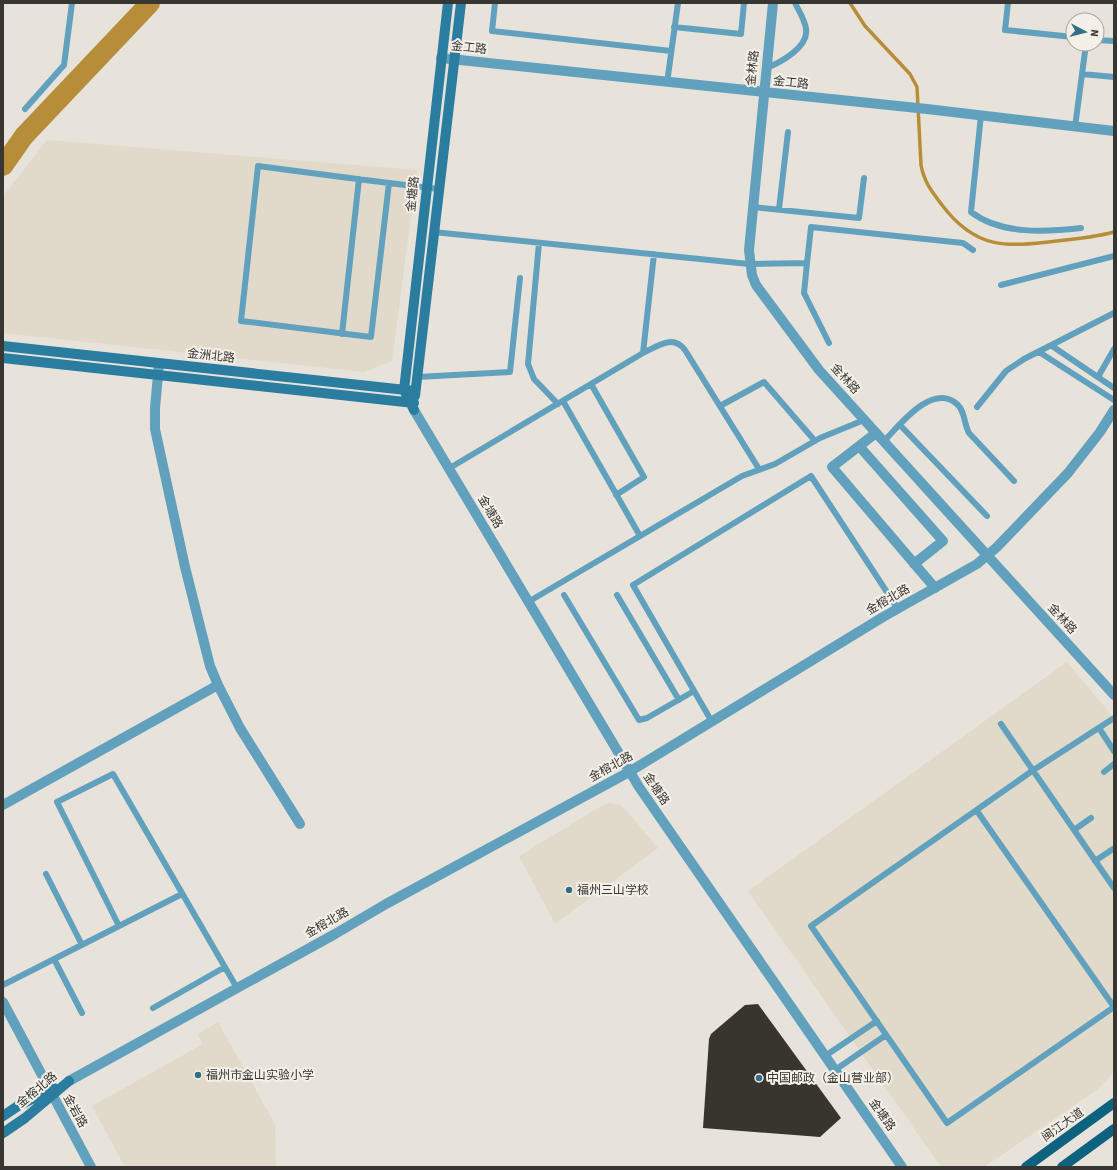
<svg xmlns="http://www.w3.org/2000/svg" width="1117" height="1170" viewBox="0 0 1117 1170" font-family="'Source Sans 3','Noto Sans SC',sans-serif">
<rect width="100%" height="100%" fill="#e7e3db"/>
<path fill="#e1d9ca" d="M47 140 417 170 392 361 364 372 3 333V196Z
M1067 662 1114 718V1072L1097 1090 984 1167H941L748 891Z
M609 803 620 805 625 809 658 848 555 924 519 856 603 805Z
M218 1022 275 1124 276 1167H125L92 1106 203 1044 198 1034Z"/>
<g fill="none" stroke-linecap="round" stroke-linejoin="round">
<path stroke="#b78d3a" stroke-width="3.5" d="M850 3 865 26 910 74 917 87 921 165C924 182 932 192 942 205 976 250 1006 247 1057 241 1076 239 1096 237 1114 232"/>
<path stroke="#b78d3a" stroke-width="20" d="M3 166 24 136 150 3"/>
</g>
<path fill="#38342e" d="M758 1004 841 1118 820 1137 703 1128 709 1039 711 1034 745 1005Z"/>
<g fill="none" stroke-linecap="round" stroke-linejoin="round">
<path stroke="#62a1be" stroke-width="6" d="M495 3 492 31 671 51
M1008 3 1005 30 1073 37
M674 27 741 34 744 3
M1097 40 1114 41
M766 68C780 63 809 47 806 29 805 20 799 11 795 3
M1082 74 1114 77
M667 83 678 3
M25 109 64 65 72 3
M981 115 971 212C1001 235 1046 232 1081 228
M1075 127 1086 44
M389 183 371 337 241 321 258 166C318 174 378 182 439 189
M753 207 859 218 864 178
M779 209 788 132
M433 232 749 264 807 263 811 227 963 243 973 250
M539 243 528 364 534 379 558 404
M807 263 804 293 829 343
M1001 285 1114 256
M342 334 359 179
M1052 346 1114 388
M1039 352 1114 400
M643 353 654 254
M417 377 510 372 520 278
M1098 377 1114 349
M591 384 644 477 616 495
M563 401 640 536
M720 406 764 382 815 441
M977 407 1006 371 1024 359 1114 313
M900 425 987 516
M884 441C899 426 932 382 957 404 965 411 964 424 969 433L1014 481
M448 469 643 353C658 346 673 334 685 350L759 469
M564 595 639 720 647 718 694 691
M617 595 679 700
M528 602 742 476 775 464 820 438 864 420
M1114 718 1032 771 811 926 947 1123 1114 1007
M712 722 633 585 811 476 898 609
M1001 724 1114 888
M1099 728 1114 751
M1104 772 1114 764
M977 811 1114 1007
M1074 830 1091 818
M1095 861 1113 849
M46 874 82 945
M119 926 57 802 113 774 237 988
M54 959 82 1013
M3 985 182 894
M153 1008 225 967
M825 1056 877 1021
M835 1070 886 1035"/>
<path stroke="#62a1be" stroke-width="10" d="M159 364 155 408V429L185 567 210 666 218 685 240 728 300 824
M876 433 832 467 935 588
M859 446 943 541 914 564
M3 805 218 685"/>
<path stroke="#62a1be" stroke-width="10" d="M773 3 749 250 752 275 756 285 819 370 1114 695
M441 58 927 109 1114 131
M414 410 639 787 902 1167
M3 1002 91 1167
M69 1081 335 934 386 904 629 772 883 617 977 564 997 547 1068 473 1100 432 1114 410"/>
<path stroke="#2a7d9f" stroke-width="10" d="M3 346 415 391
M3 358 414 403
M415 396 461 3
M414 410 404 390 448 3
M3 1116 18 1106 54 1088
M3 1133 25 1118 69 1081"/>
<path stroke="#0d6280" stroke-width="10" d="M1026 1167 1114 1103
M1062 1167 1114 1129"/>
</g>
<g fill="#356e87" stroke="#f4f0e8" stroke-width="1.5">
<circle cx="569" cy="890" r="4"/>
<circle cx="198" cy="1075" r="4"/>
<circle cx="759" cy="1078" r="4"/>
</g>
<g text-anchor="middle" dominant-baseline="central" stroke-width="4" stroke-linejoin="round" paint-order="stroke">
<g font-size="12" fill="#383633" stroke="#f4f0e8">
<text transform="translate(469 48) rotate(6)">金工路</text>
<text transform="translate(753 68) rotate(-84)">金林路</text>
<text transform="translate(791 83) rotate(6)">金工路</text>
<text transform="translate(413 194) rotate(-84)">金塘路</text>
<text transform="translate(211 356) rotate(6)">金洲北路</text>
<text transform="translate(845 379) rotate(48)">金林路</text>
<text transform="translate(490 512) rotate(59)">金塘路</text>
<text transform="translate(888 600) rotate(-30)">金榕北路</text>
<text transform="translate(1062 619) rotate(48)">金林路</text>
<text transform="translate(611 767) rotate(-29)">金榕北路</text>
<text transform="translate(656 789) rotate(56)">金塘路</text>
<text transform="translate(327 923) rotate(-30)">金榕北路</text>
<text transform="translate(37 1090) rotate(-40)">金榕北路</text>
<text transform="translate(75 1111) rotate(61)">金岩路</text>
<text transform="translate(882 1115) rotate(55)">金塘路</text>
<text transform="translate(1063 1125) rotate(-35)">闽江大道</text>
</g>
<g font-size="12" fill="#383633" stroke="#f4f0e8" text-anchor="start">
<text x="577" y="890">福州三山学校</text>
<text x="206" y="1075">福州市金山实验小学</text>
<text x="767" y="1078">中国邮政（金山营业部）</text>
</g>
</g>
<rect width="1117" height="1170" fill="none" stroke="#383633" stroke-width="8"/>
<g transform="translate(1085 32) rotate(97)"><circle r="19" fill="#f4f0e8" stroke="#a9a6a0"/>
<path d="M0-3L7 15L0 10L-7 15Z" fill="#356e87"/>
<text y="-6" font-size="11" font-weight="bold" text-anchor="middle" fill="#383633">N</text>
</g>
</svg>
